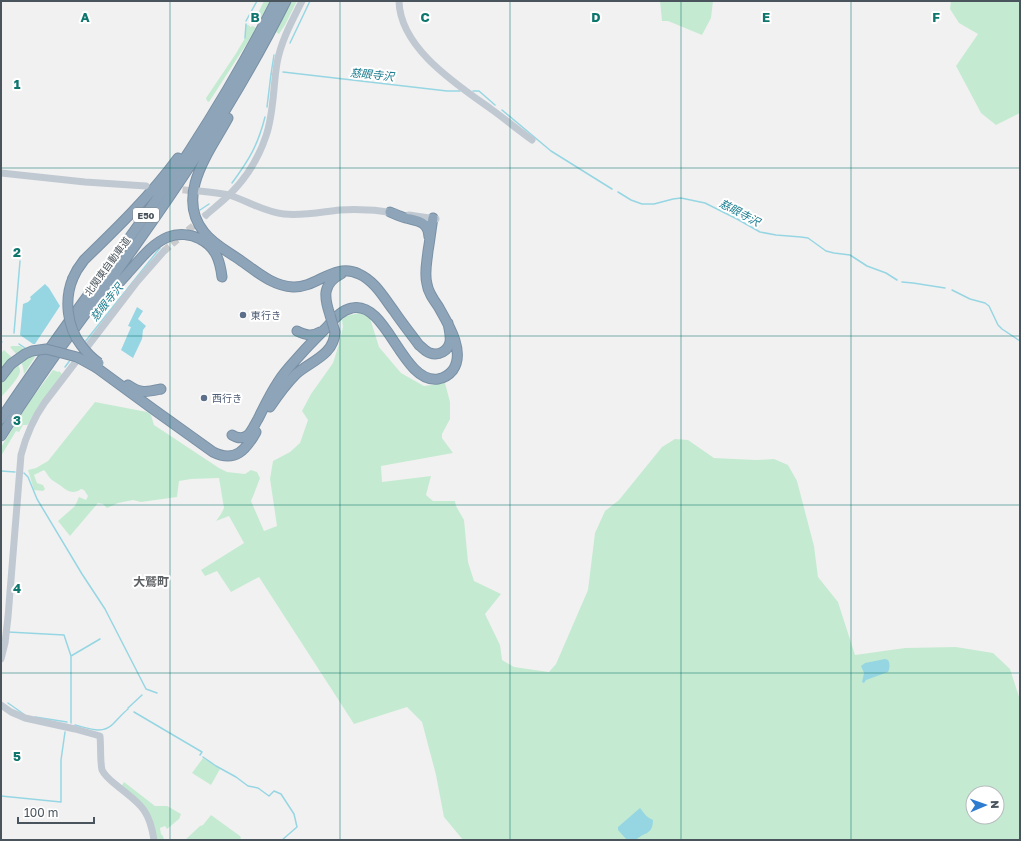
<svg xmlns="http://www.w3.org/2000/svg" width="1021" height="841" viewBox="0 0 1021 841" font-family="'Golos Text','Noto Sans JP',sans-serif">
<rect width="100%" height="100%" fill="#f2f1f1"/>
<path fill="#c4ebd1" fill-rule="evenodd" d="M264 1H270L258 23 254 21Z
M292 1H297L285 25 279 34 276 32Z
M660 1H713L711 18 702 35 668 21H662Z
M951 1H1020V113L996 125 981 113 956 66 978 34 959 23 950 9Z
M246 24 250 26V27L253 26 256 28 251 37 209 102 207 101 206 98 235 55 245 38Z
M360 313 370 318 379 347 401 373 424 386 445 383 450 402V419L442 434V438L453 453 381 466 382 482 431 476 426 495 433 501H455L456 506 464 520 468 562 474 581 501 594 485 614 500 645 502 660 514 667 549 672 556 664 588 590 595 533 605 511 619 500 662 447 675 439 688 440 714 458 756 460 774 459 788 465 797 481 814 546 818 577 838 602 855 655 905 648 956 647 993 653 1010 669 1020 700V840H463L444 817 436 775 422 722 407 707 354 724 259 577 231 592 217 571 205 576 201 570 244 543 229 516 216 521 221 514 224 508 219 478 191 479 179 481 177 497 141 502 133 500 118 503 107 508 103 504 98 503 70 536 58 521 75 506 79 497 86 500 88 496 84 490 81 489C73 495 67 491 61 486 58 484 55 482 52 480 49 478 47 473 44 470L34 475 37 483 43 485 45 489 43 491 34 490 28 470 36 468 48 461 95 402 147 412 151 415 154 425 219 468 227 472 245 474 251 470 257 472 260 478 254 494 251 501 264 531 277 526 270 479 273 461 290 452 300 443 308 420 302 411 311 394 333 363 339 344 343 327 342 320 346 316ZM973 793H997V817H973Z
M12 346H20L35 357 24 374C23 361 18 356 10 347Z
M4 350C9 355 20 363 20 371 20 377 6 392 1 397 1 379 2 379 14 365L9 360 1 369V353Z
M53 370 58 372 59 371 62 374 29 423 27 425H23L19 432 16 431 1 456V447L30 401Z
M203 758 220 769 211 785 192 773Z
M124 782 155 806H167L181 814 179 819 167 829 165 826 160 828 161 834 163 836 164 840H155L151 819 121 787Z
M211 815 240 836 241 838 240 840H185L200 826 203 825Z"/>
<path fill="#96d6e3" d="M45 284 49 288 60 306 35 344H33L20 335 23 304 28 302 31 299 30 297Z
M137 307 143 311 138 319 146 326 143 330 142 339 133 358 121 350 131 327 128 326Z
M885 659 888 660C890 663 890 668 888 672L866 680 864 683 862 682 864 673 861 666 865 663Z
M640 808C644 813 646 817 653 820 653 835 644 832 636 840H627L618 830V827Z"/>
<g fill="none" stroke-linecap="round" stroke-linejoin="round">
<path stroke="#96d6e3" stroke-width="1.5" d="M246 21 257 1
M245 38 246 24
M290 43 310 1
M283 72 447 91H460
M271 74 274 55
M473 91H479L495 105
M267 107 271 74H273
M502 110 551 151 612 189
M232 183C249 160 258 145 265 117
M618 192 631 200 642 204H654L673 199 681 198 705 203 737 219 760 232 776 235 801 237 808 238 826 251 834 253 850 255 867 266 886 273 897 280
M200 210 209 204
M902 282 913 283 945 288
M952 290 970 299 985 303 989 306 998 325 1002 329 1020 341
M14 333 20 261
M1 342H2
M84 343 160 248
M19 344 28 350
M65 367 71 359
M1 471 15 472
M24 473 28 477 37 499 82 574 105 609 146 689 157 693
M8 632 64 635 71 656
M8 703 25 715
M128 708 142 695
M134 712 202 752 200 755
M35 717 67 722
M71 723V656L100 639
M75 725C88 728 102 735 113 724 118 719 123 713 128 709
M203 757 216 766 236 777 248 786 258 788 269 796 274 791 281 794 294 814 297 827 282 840
M1 796 61 802V760L65 732"/>
<path stroke="#c8cacc" stroke-width="7" stroke-dasharray="7 3.5" stroke-linecap="butt" d="M172 189 197 191
M164 251 206 215"/>
<defs>
<path id="highway" d="M228 118C211 150 174 195 204 232 213 244 227 251 240 260 256 271 272 286 293 287 317 288 334 262 359 274 375 281 384 298 394 311 402 323 411 334 419 345 423 348 426 352 430 353 439 356 448 351 450 342 451 336 449 329 448 323
M390 212C395 214 401 217 406 218 418 221 428 221 429 237
M73 278 77 270 84 260C117 228 151 195 178 158
M95 311C105 298 116 286 127 274 139 261 151 244 168 237 178 233 191 234 200 239 216 247 220 261 222 277
M330 315C324 297 322 284 341 274
M297 331C306 335 311 337 320 332
M97 368 153 409 213 452C235 463 246 450 256 432
M1 377 11 364
M128 385C141 394 147 392 161 389
M270 407C278 395 286 384 296 374 311 361 334 355 335 332
M1 419C61 328 130 242 190 150 221 102 250 52 276 1
M232 435C237 438 243 439 248 435 252 431 255 424 258 419 264 407 270 394 278 382 284 372 293 363 301 354 308 346 316 338 324 330 332 322 340 310 352 308 387 300 402 384 438 379 444 378 449 375 453 370 466 351 447 322 438 306 433 299 428 292 427 284 424 273 427 262 428 251 430 240 431 229 433 218
M1 436C25 398 51 360 78 324 97 298 117 272 135 246 191 168 243 87 286 1"/>
</defs>
<use href="#highway" stroke="#7990a5" stroke-width="11"/>
<path stroke="#c0c9d2" stroke-width="7" d="M399 1C400 48 456 84 491 109 505 119 518 130 532 140
M1 173 85 182 146 186
M199 191C209 192 219 193 229 195 248 201 264 212 284 214 303 216 321 212 340 210 358 209 377 210 395 213
M206 215C214 208 223 201 231 193 247 177 259 157 266 136 274 113 273 87 277 63 281 41 292 21 302 1
M409 215 436 219
M1 659 5 643 8 617 21 455C26 436 33 419 45 402L136 283 164 251
M1 705 11 712 25 718 75 729 100 736C101 746 100 762 102 770 105 776 110 780 115 784 139 804 149 807 154 840"/>
<use href="#highway" stroke="#8ea5b9" stroke-width="9"/>
<defs>
<path id="highway-bridge" d="M73 278C64 299 67 327 81 345 86 352 92 358 99 363
M330 315 335 332
M11 364 25 354 32 351 46 349 77 357 97 368"/>
</defs>
<use href="#highway-bridge" stroke="#7990a5" stroke-width="11" stroke-linecap="butt"/>
<use href="#highway-bridge" stroke="#8ea5b9" stroke-width="9"/>
</g>
<path fill="none" stroke="#0f766e" stroke-width="1" stroke-opacity="0.55" d="M170 1V840M340 1V840M510 1V840M681 1V840M851 1V840M1 168H1020M1 336H1020M1 505H1020M1 673H1020"/>
<g fill="#5c6f8a" stroke="#fff" stroke-width="1.5">
<circle cx="243" cy="315" r="4"/>
<circle cx="204" cy="398" r="4"/>
</g>
<g text-anchor="middle" dominant-baseline="central" stroke-width="4" stroke-linejoin="round" paint-order="stroke">
<rect fill="#fff" stroke="#80878d" stroke-width="1" x="133" y="208" width="26" height="14" rx="3"/>
<g font-size="9" font-weight="bold" fill="#4a545c">
<text x="146" y="215">E50</text>
</g>
<g font-size="10" fill="#4a545c" stroke="#fff">
<text transform="translate(107 266) rotate(-54)">北関東自動車道</text>
</g>
<g font-size="10" fill="#4e5e75" stroke="#fff" text-anchor="start">
<text x="251" y="315">東行き</text>
<text x="212" y="398">西行き</text>
</g>
<g font-size="11" font-style="italic" fill="#1b7c8f" stroke="#fff">
<text transform="translate(372 74) rotate(6)">慈眼寺沢</text>
<text transform="translate(740 212) rotate(28)">慈眼寺沢</text>
<text transform="translate(106 302) rotate(-51)">慈眼寺沢</text>
</g>
<g font-size="12" font-weight="bold" fill="#5e6164" stroke="#fff">
<text x="151" y="581">大鷲町</text>
</g>
</g>
<g font-size="13" text-anchor="middle" font-weight="bold" fill="#0f766e" stroke="#fff" stroke-width="4" stroke-linejoin="round" paint-order="stroke">
<text x="85" y="22">A</text>
<text x="255" y="22">B</text>
<text x="425" y="22">C</text>
<text x="596" y="22">D</text>
<text x="766" y="22">E</text>
<text x="936" y="22">F</text>
<text x="17" y="89">1</text>
<text x="17" y="257">2</text>
<text x="17" y="425">3</text>
<text x="17" y="593">4</text>
<text x="17" y="761">5</text>
</g>
<rect width="1021" height="841" fill="none" stroke="#4a545c" stroke-width="4"/>
<g transform="translate(985 805) rotate(88)"><circle r="19" fill="#ffffff" stroke="#b7bbbe"/>
<path d="M0-3L7 15L0 10L-7 15Z" fill="#2d7cd0"/>
<text y="-6" font-size="11" font-weight="bold" text-anchor="middle" fill="#4a545c">N</text>
</g>
<path d="M18 817v6h76v-6" fill="none" stroke="#4a545c" stroke-width="2"/>
<text x="24" y="817" font-size="12" fill="#4a545c" stroke="#ffffff" stroke-width="3" paint-order="stroke">100 m</text>
</svg>
